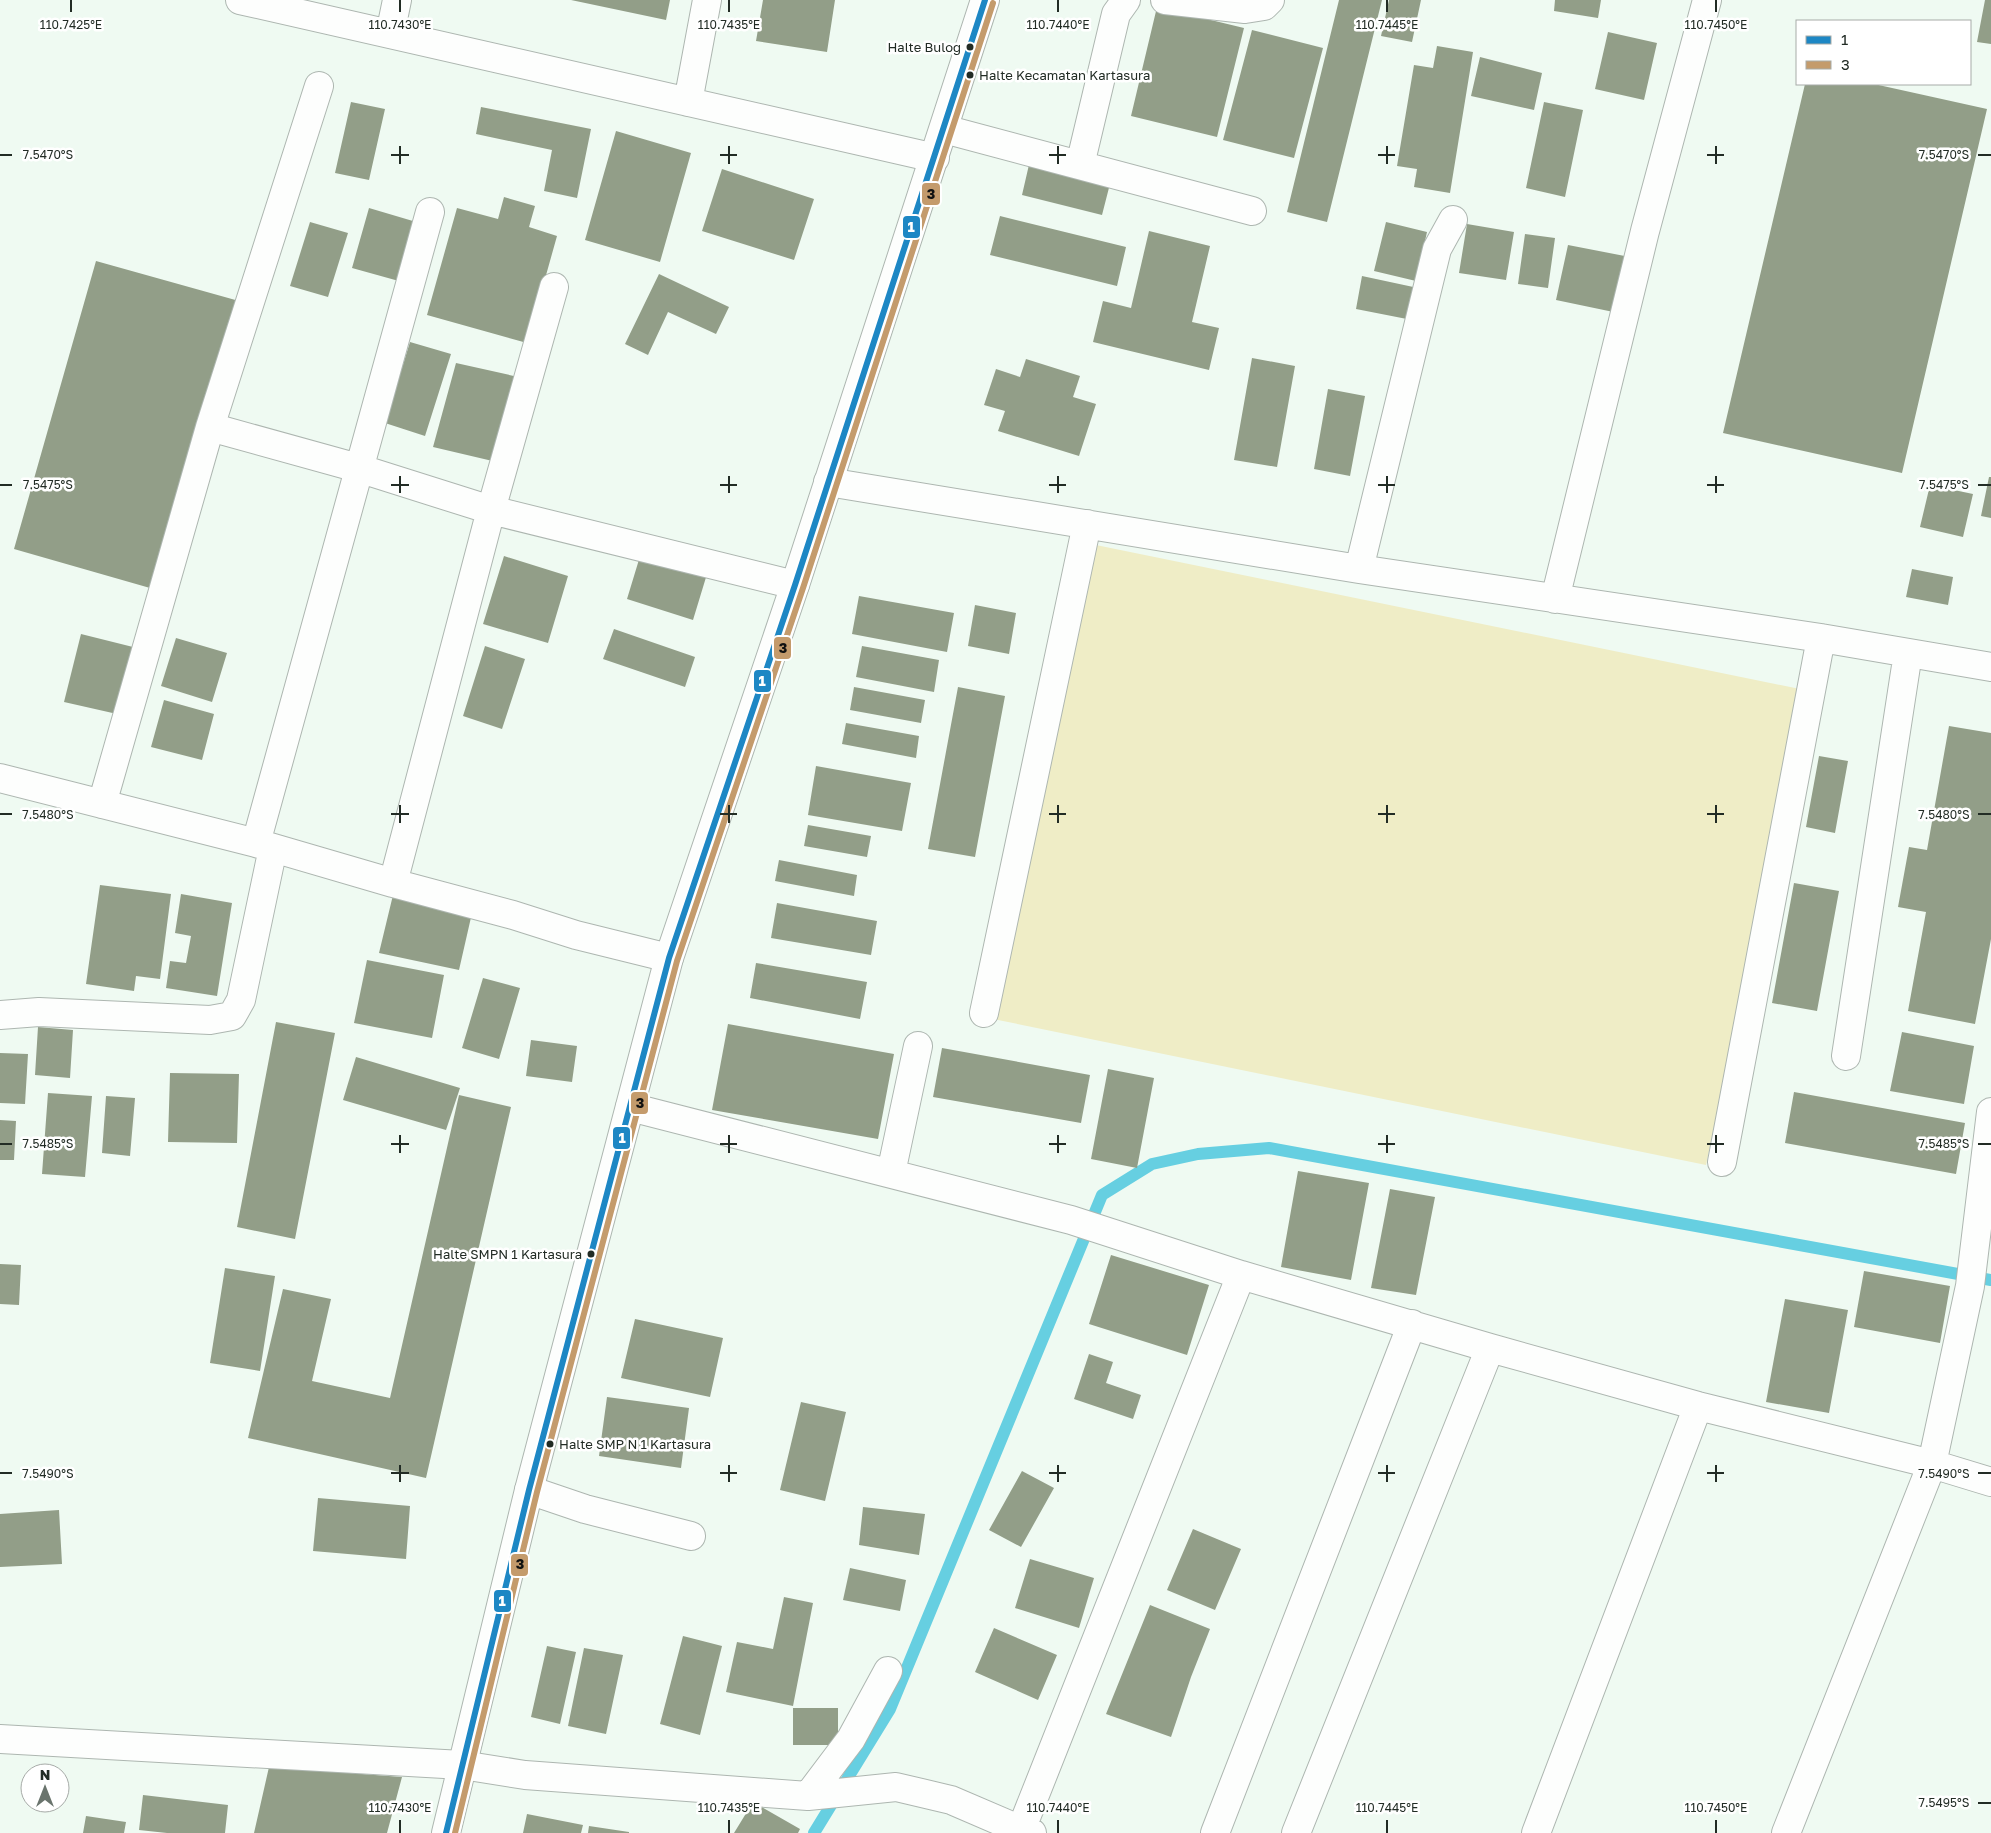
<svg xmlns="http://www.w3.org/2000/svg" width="1991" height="1833" viewBox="0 0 1991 1833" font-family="'Golos Text',sans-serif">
<rect width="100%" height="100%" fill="#effaf2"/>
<path fill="#efedc6" d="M1091 544 1805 690 1706 1165 993 1019Z"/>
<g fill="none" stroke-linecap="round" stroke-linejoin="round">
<path stroke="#66cfe1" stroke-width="12" d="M814 1833 890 1709 1102 1195 1152 1164 1198 1154 1269 1148 1991 1280"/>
</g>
<path fill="#929e88" d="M571 0H670L666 20Z
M763 0H835L827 52 756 41Z
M1339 0H1382L1327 222 1287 212Z
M1389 0H1421L1412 42 1381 36Z
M1555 0H1601L1598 18 1554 11Z
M1985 0H1991V44L1977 42Z
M1157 7 1244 28 1217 137 1131 116Z
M1252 30 1323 48 1294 158 1223 140Z
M1608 32 1657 43 1644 100 1595 89Z
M1437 46 1473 52 1450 193 1414 187 1417 169 1397 166 1414 65 1433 68Z
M1480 57 1542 73 1534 110 1471 96Z
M1805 84H1874L1987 109 1902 473 1723 433Z
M351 102 385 109 369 180 335 173Z
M1544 102 1583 110 1565 197 1526 188Z
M481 107 591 129 577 198 544 191 552 150 476 134Z
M616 131 691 153 660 262 585 240Z
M1031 156 1112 176 1102 215 1022 195Z
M722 169 814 199 794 260 702 231Z
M504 197 535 206 529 227 557 236 527 343 427 315 457 208 498 219Z
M369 208 423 224 406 283 352 268Z
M1000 216 1126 247 1117 286 990 255Z
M310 222 348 233 328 297 290 286Z
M1386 222 1427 232 1416 281 1374 271Z
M1467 224 1514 232 1506 280 1459 273Z
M1149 231 1210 246 1192 322 1219 328 1209 370 1093 342 1103 301 1131 308Z
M1525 234 1555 238 1548 288 1518 284Z
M1568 245 1635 258 1623 314 1556 300Z
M96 261 239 301 157 590 14 549Z
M659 274 729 307 716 334 668 312 648 355 625 344Z
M1362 276 1418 288 1412 320 1356 309Z
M410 342 451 354 425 436 385 423Z
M1252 358 1295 366 1277 467 1234 460Z
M1026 359 1080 376 1073 397 1096 404 1079 456 998 431 1005 411 984 405 996 369 1020 377Z
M456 363 523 378 501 463 433 447Z
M1328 389 1365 396 1350 476 1314 469Z
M1989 477H1991V518L1981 516Z
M1930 485 1973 494 1963 537 1920 527Z
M641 553 707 574 693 620 627 599Z
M504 556 568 576 548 643 483 624Z
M1912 569 1953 577 1948 605 1906 597Z
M859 596 954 613 947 652 852 634Z
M975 605 1016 613 1009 654 968 646Z
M614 629 695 657 685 687 603 659Z
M81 634 133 647 117 714 64 702Z
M176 638 227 653 212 702 161 686Z
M485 646 525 659 502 729 463 716Z
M862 646 939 660 934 692 856 677Z
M854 687 925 700 921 723 850 710Z
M958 687 1005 696 975 857 928 849Z
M164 700 214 714 202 760 151 747Z
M846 723 919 736 916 758 842 744Z
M1949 726 1991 733V939L1975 1024 1908 1011 1926 912 1898 907 1909 847 1927 850Z
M1819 756 1848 761 1835 833 1806 827Z
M816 766 911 783 902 831 808 815Z
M808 825 871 836 867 857 804 846Z
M779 860 857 875 854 896 775 881Z
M1794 883 1839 891 1817 1011 1772 1003Z
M100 885 171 894 160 979 136 976 134 991 86 984Z
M181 894 232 903 217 996 166 988 170 961 186 963 191 936 175 933Z
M393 895 472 913 459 970 379 953Z
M777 903 877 921 871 955 771 938Z
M367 960 444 975 432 1038 354 1023Z
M756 963 867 982 860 1019 750 998Z
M483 978 520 988 499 1059 462 1048Z
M276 1022 335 1033 295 1239 237 1227Z
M728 1024 894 1054 878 1139 712 1110Z
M38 1027 73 1030 70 1078 35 1075Z
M1902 1032 1974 1046 1964 1104 1890 1091Z
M531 1040 577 1046 572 1082 526 1076Z
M942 1048 1090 1075 1081 1123 933 1097Z
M0 1053 28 1054 25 1104 0 1103Z
M356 1057 460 1088 446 1130 343 1100Z
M1108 1069 1154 1078 1137 1168 1091 1159Z
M170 1073 239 1074 237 1143 168 1142Z
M1794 1092 1965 1123 1956 1174 1785 1143Z
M48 1093 92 1096 85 1177 42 1174Z
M459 1095 511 1107 426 1478 248 1438 283 1289 331 1299 312 1381 390 1398Z
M106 1096 135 1098 130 1156 102 1153Z
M0 1120 16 1121 14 1160H0Z
M1298 1171 1369 1183 1351 1280 1281 1267Z
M1390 1189 1435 1197 1416 1295 1371 1288Z
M1111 1255 1209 1285 1187 1355 1089 1324Z
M0 1264 21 1265 19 1305 0 1304Z
M225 1268 275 1276 260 1371 210 1363Z
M1864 1271 1950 1286 1940 1343 1854 1327Z
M1785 1299 1848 1310 1829 1413 1766 1402Z
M635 1319 723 1338 710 1397 621 1378Z
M1089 1354 1113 1362 1106 1383 1141 1395 1133 1419 1074 1399Z
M607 1397 689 1408 681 1468 599 1456Z
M801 1402 846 1412 825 1501 780 1490Z
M1022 1471 1054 1488 1021 1547 989 1530Z
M318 1498 410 1506 406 1559 313 1551Z
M863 1507 925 1514 919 1555 859 1545Z
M59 1510 62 1564 0 1567V1514Z
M1193 1529 1241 1549 1215 1610 1167 1590Z
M1030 1559 1094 1578 1079 1628 1015 1608Z
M850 1568 906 1580 900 1611 843 1600Z
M784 1597 813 1603 793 1706 726 1692 737 1642 773 1649Z
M1150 1605 1210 1629 1191 1677 1171 1737 1106 1714Z
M994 1628 1057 1655 1038 1700 975 1672Z
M683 1636 722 1646 700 1735 660 1724Z
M547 1646 576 1652 560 1724 531 1717Z
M584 1648 623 1655 606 1734 568 1726Z
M793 1708H838V1745H793Z
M269 1767 402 1777 387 1833H254Z
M143 1795 228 1805 225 1833H167L139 1830Z
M753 1802 800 1829 798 1833H734Z
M527 1814 583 1825 581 1833H523Z
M86 1816 126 1822 124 1833H83Z
M589 1826 629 1832V1833H588Z"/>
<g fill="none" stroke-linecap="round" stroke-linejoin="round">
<defs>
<path id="minor" d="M240 0 935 158
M1165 0 1245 9 1264 6 1270 0
M390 34 397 0
M688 102 707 0
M944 129 1252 211
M1080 165 1116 14 1126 0
M210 427 358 468 491 510 795 585
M828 482 1359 569 1821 638 1991 667
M1359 569 1437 249 1453 220
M1555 599 1645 231 1707 0
M0 778 256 843 393 883 513 915 576 935 669 958
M102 804 210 427 319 86
M256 843 430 212
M393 883 491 510 554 287
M984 1013 1087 524
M0 1015 39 1012 210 1020 232 1016 241 1000 273 848
M1846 1056 1908 653
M630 1107 1071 1220 1241 1275 1490 1348 1698 1406 1932 1464 1991 1482
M1722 1162 1821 638
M891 1173 918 1046
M529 1490 585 1509 691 1536
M0 1739 462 1765 525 1775 808 1796 896 1787 951 1800 1021 1830 1032 1833
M808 1796 851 1739 888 1671
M1021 1830 1241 1275
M1215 1833 1412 1324
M1296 1833 1490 1348
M1536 1833 1698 1406
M1786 1833 1932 1464 1970 1286 1991 1112"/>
<path id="major" d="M446 1833 529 1490 669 958 795 585 985 0"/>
</defs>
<use href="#minor" stroke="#adb6b0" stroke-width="30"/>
<use href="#major" stroke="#adb6b0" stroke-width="30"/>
<use href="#minor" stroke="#fdfefd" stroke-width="28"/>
<use href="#major" stroke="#fdfefd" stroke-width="28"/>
<defs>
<path id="bus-1" d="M446 1833 529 1490 669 958 795 585 985 0"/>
<path id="bus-2" d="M455 1833 537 1492 677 961 803 588 993 3"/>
</defs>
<use href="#bus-1" stroke="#fff" stroke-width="10"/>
<use href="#bus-2" stroke="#fff" stroke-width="10"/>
<use href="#bus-1" stroke="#1d87c4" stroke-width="6"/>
<use href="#bus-2" stroke="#c49b6c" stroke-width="6"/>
</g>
<path fill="none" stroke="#222c25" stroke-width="2" d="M71 0V12M400 0V12M729 0V12M1058 0V12M1387 0V12M1716 0V12M400 146V164M729 146V164M1058 146V164M1387 146V164M1716 146V164M0 155H12M391 155H409M720 155H737M1049 155H1066M1378 155H1395M1707 155H1724M1978 155H1991M400 476V493M729 476V493M1058 476V493M1387 476V493M1716 476V493M0 485H12M391 485H409M720 485H737M1049 485H1066M1378 485H1395M1707 485H1724M1978 485H1991M400 805V823M729 805V823M1058 805V823M1387 805V823M1716 805V823M0 814H12M391 814H409M720 814H737M1049 814H1066M1378 814H1395M1707 814H1724M1978 814H1991M400 1135V1153M729 1135V1153M1058 1135V1153M1387 1135V1153M1716 1135V1153M0 1144H12M391 1144H409M720 1144H737M1049 1144H1066M1378 1144H1395M1707 1144H1724M1978 1144H1991M400 1465V1482M729 1465V1482M1058 1465V1482M1387 1465V1482M1716 1465V1482M0 1473H12M391 1473H409M720 1473H737M1049 1473H1066M1378 1473H1395M1707 1473H1724M1978 1473H1991M1978 1803H1991M400 1820V1833M729 1820V1833M1058 1820V1833M1387 1820V1833M1716 1820V1833"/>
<g fill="#222c25" stroke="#fff" stroke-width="2">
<circle cx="970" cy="47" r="4.5"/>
<circle cx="970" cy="75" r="4.5"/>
<circle cx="591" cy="1254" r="4.5"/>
<circle cx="550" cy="1444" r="4.5"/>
</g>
<g text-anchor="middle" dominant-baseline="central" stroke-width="5" stroke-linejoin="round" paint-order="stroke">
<g font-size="13" fill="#222c25" stroke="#fff" text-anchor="end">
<text x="961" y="47">Halte Bulog</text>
<text x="979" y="75" text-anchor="start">Halte Kecamatan Kartasura</text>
<text x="582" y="1254">Halte SMPN 1 Kartasura</text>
<text x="559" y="1444" text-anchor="start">Halte SMP N 1 Kartasura</text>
</g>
</g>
<g font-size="12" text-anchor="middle" fill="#222c25" stroke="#fff" stroke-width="5" stroke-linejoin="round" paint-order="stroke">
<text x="71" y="29">110.7425°E</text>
<text x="400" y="29">110.7430°E</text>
<text x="729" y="29">110.7435°E</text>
<text x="1058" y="29">110.7440°E</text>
<text x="1387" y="29">110.7445°E</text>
<text x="1716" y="29">110.7450°E</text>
<text x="48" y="159">7.5470°S</text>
<text x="1944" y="159">7.5470°S</text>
<text x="48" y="489">7.5475°S</text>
<text x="1944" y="489">7.5475°S</text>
<text x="48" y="819">7.5480°S</text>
<text x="1944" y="819">7.5480°S</text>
<text x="48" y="1148">7.5485°S</text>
<text x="1944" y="1148">7.5485°S</text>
<text x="48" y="1478">7.5490°S</text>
<text x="1944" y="1478">7.5490°S</text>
<text x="1944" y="1807">7.5495°S</text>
<text x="400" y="1812">110.7430°E</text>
<text x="729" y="1812">110.7435°E</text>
<text x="1058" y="1812">110.7440°E</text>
<text x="1387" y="1812">110.7445°E</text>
<text x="1716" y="1812">110.7450°E</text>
</g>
<g stroke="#fff" stroke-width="2">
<rect x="921" y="182" width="20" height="24" rx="5" fill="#c49b6c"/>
<rect x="902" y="215" width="19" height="24" rx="5" fill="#1d87c4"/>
<rect x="773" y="636" width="19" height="24" rx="5" fill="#c49b6c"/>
<rect x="753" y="669" width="19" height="24" rx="5" fill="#1d87c4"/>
<rect x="630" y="1091" width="19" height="24" rx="5" fill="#c49b6c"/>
<rect x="612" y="1126" width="19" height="24" rx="5" fill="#1d87c4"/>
<rect x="510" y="1553" width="19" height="24" rx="5" fill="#c49b6c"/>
<rect x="493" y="1589" width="19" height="24" rx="5" fill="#1d87c4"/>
</g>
<g font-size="14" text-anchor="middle" font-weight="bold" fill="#fff">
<text x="911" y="232">1</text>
<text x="762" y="686">1</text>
<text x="622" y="1143">1</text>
<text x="502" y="1606">1</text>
</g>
<g font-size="14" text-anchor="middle" font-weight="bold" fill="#111">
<text x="931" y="199">3</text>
<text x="783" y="653">3</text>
<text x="640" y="1108">3</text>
<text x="520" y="1569">3</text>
</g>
<rect x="1796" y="20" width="175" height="65" fill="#ffffff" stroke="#a7aba8"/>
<rect x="1806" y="36" width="25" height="8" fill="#1d87c4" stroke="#a7aba8"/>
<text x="1841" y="45" font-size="15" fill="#222c25">1</text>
<rect x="1806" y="61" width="25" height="8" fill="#c49b6c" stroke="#a7aba8"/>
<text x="1841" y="70" font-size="15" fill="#222c25">3</text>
<g transform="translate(45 1788)"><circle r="24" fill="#ffffff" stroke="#a7aba8"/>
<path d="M0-4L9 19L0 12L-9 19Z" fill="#6a746d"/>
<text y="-8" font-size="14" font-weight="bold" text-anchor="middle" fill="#222c25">N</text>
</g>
</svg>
